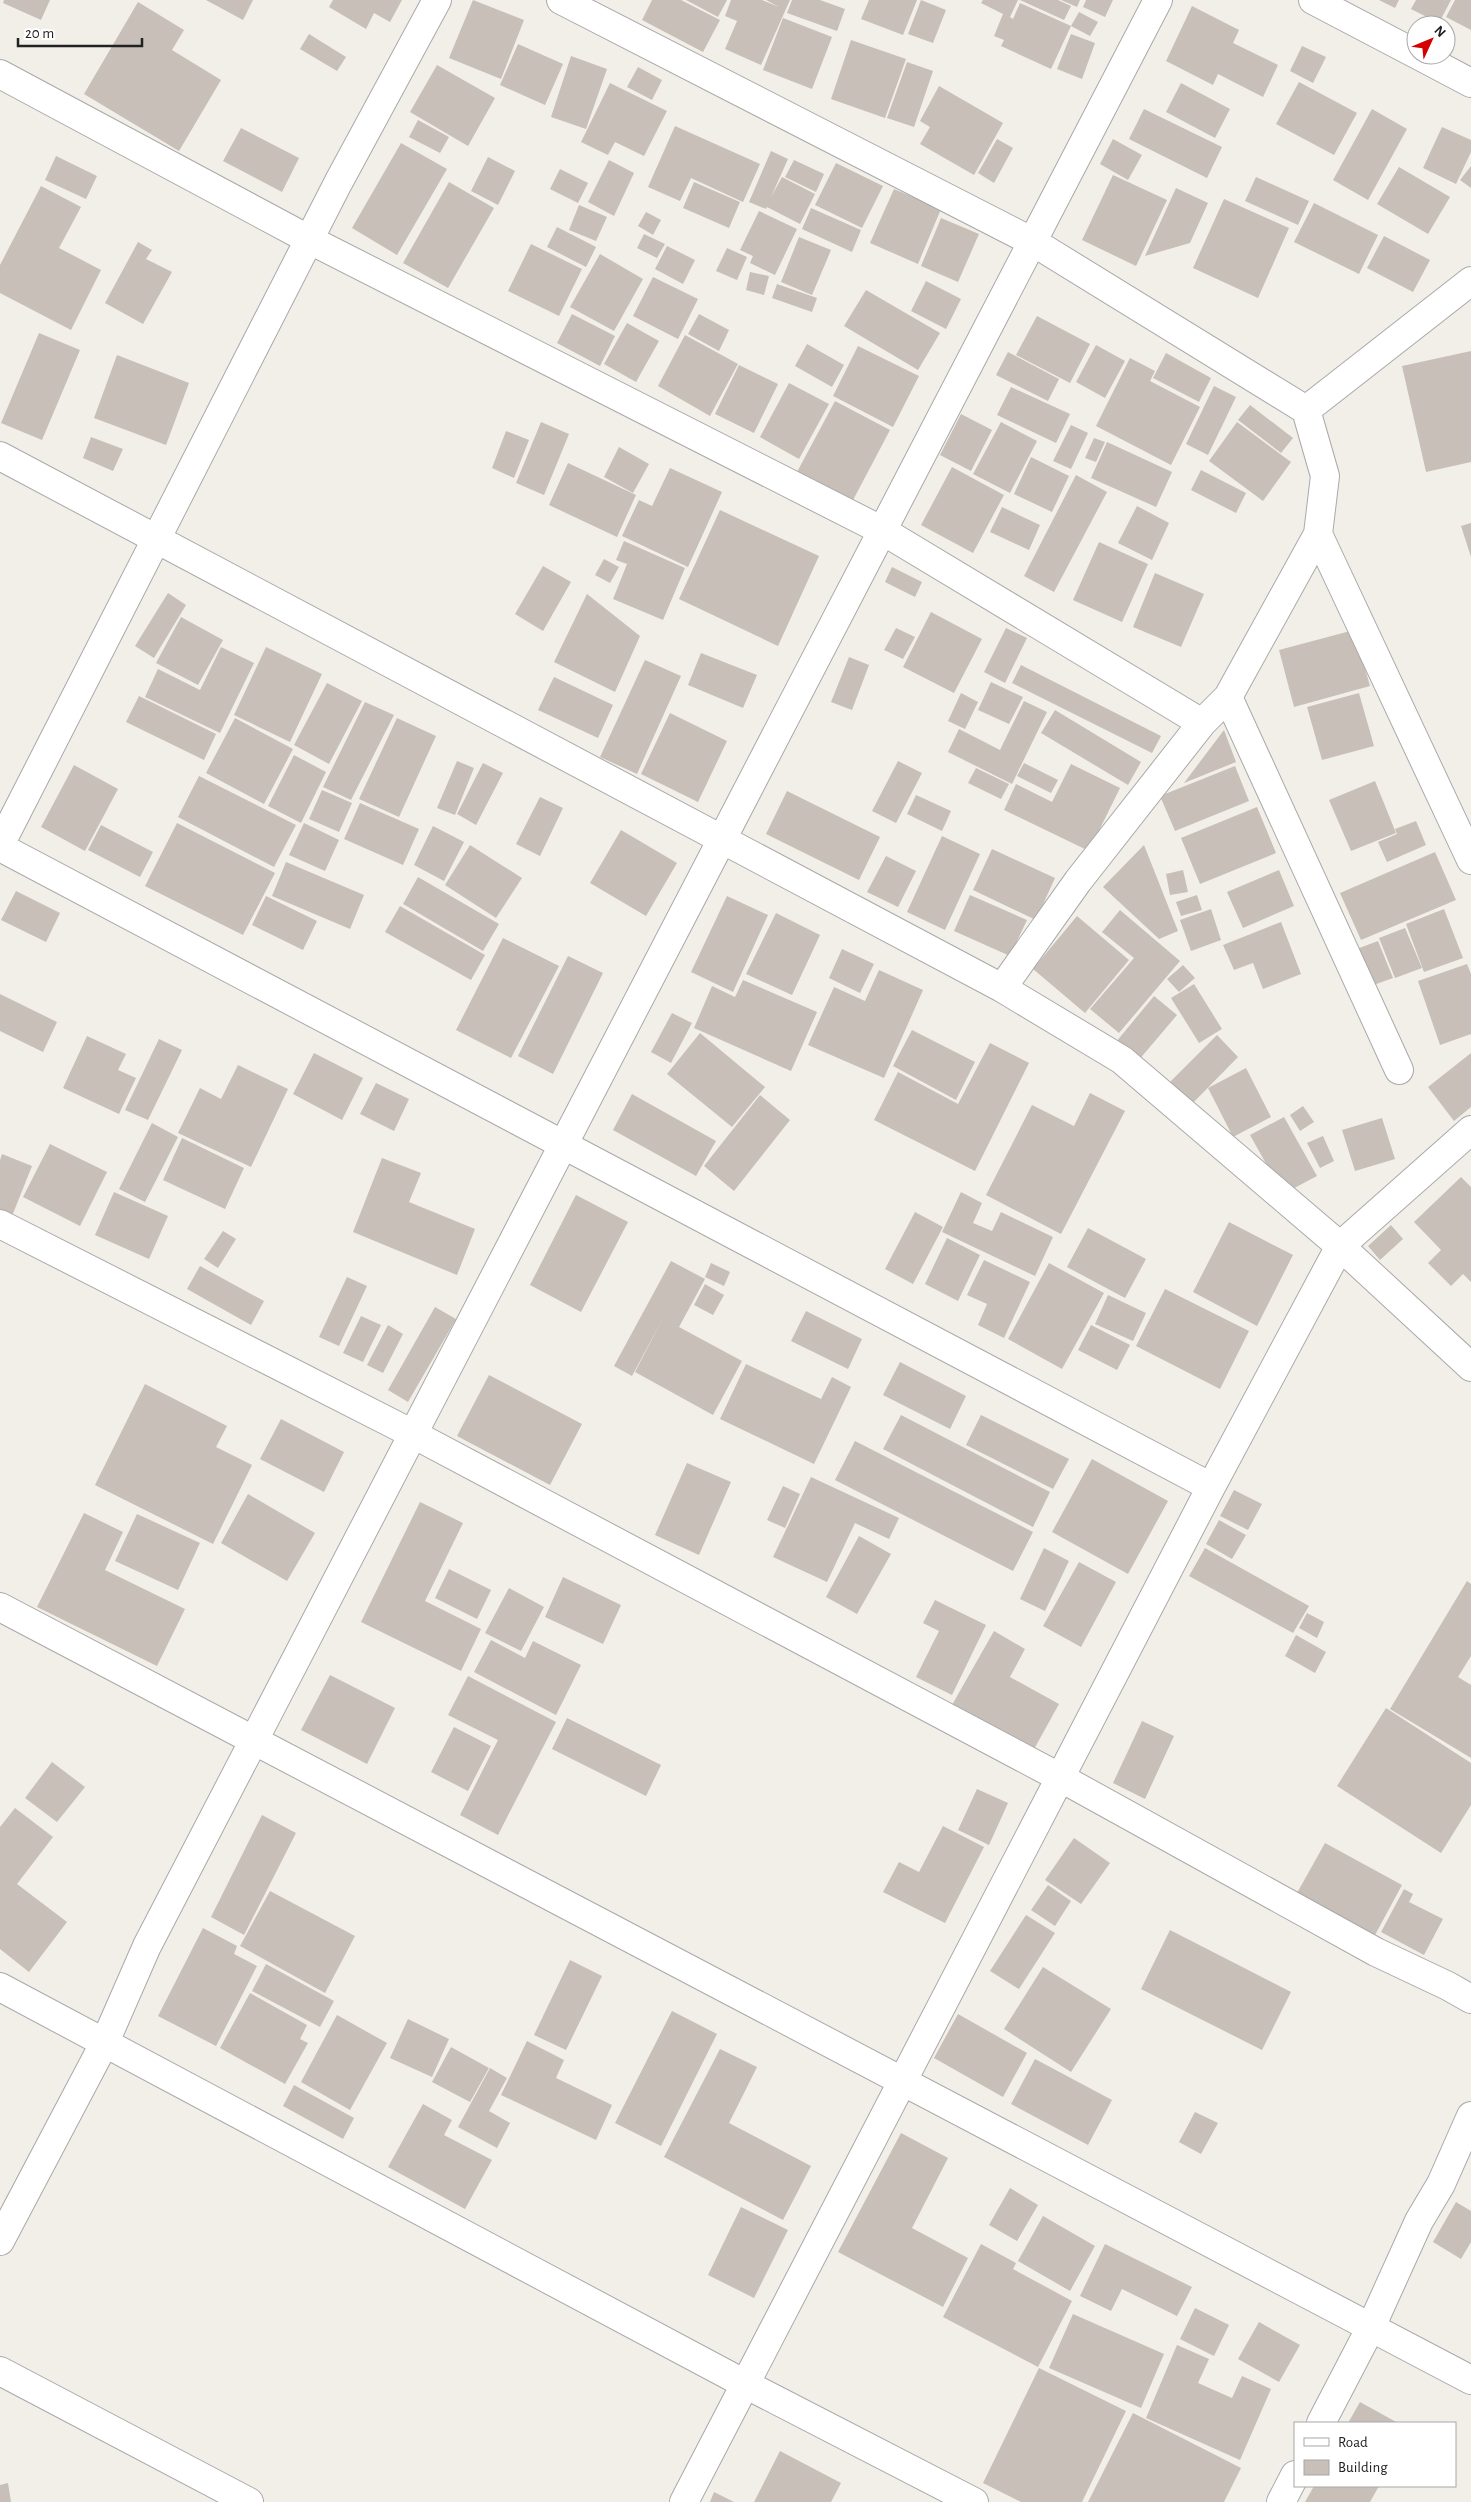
<svg xmlns="http://www.w3.org/2000/svg" width="1471" height="2502" viewBox="0 0 1471 2502" font-family="'Alegreya Sans',sans-serif">
<rect width="100%" height="100%" fill="#f2efe9"/>
<path fill="#c7bfb8" d="M4 0H50L41 20 3 3Z
M206 0H253L243 20Z
M333 0H402L390 22 374 13 366 29 329 7Z
M473 0 524 20 501 79 449 58Z
M652 0H681L720 20 703 52 642 20Z
M686 0H727L718 17Z
M731 0H762L779 7 766 0H790L761 65 725 49 737 21 725 16Z
M792 0H820L845 9 837 31 787 13Z
M869 0H917L903 35 861 19Z
M921 0 946 10 933 43 908 34Z
M983 0H1018L1010 17 1013 19 1020 3 1071 26 1051 69 1001 46 1004 40 994 36 1003 14 981 3Z
M1020 0H1058L1071 6 1064 20Z
M1061 0H1080L1077 7Z
M1086 0H1113L1105 17 1083 7Z
M1379 0H1399L1395 8Z
M1416 0H1451L1439 23 1411 9Z
M1455 0H1471V30L1446 17Z
M138 2 184 30 172 50 221 80 179 151 84 94Z
M1192 6 1239 30 1233 43 1278 65 1263 97 1218 74 1213 85 1166 61Z
M1079 12 1098 22 1090 36 1071 26Z
M783 18 832 37 812 89 763 70Z
M309 34 346 57 337 71 300 49Z
M1071 34 1095 43 1082 79 1057 69Z
M851 40 906 59 885 118 831 99Z
M518 44 563 64 545 105 500 85Z
M1302 46 1326 57 1313 83 1290 71Z
M571 56 607 69 586 129 551 117Z
M907 62 933 71 914 127 887 118Z
M437 65 495 98 468 146 410 112Z
M638 67 662 80 652 100 627 87Z
M1299 82 1357 113 1334 155 1276 124Z
M610 83 667 111 644 156 615 142 608 155 581 142Z
M1181 83 1230 109 1215 138 1166 112Z
M939 86 1003 123 974 175 920 144 930 127 920 121Z
M1144 109 1222 147 1207 178 1129 139Z
M1372 109 1407 129 1368 200 1333 180Z
M418 120 449 137 440 153 409 137Z
M675 126 760 164 743 202 691 178 680 201 648 187Z
M1442 127 1471 140V152L1456 184 1423 168Z
M241 128 299 158 282 192 223 161Z
M997 139 1013 148 994 183 978 173Z
M1113 139 1142 155 1128 180 1100 164Z
M401 143 447 169 397 255 352 228Z
M771 151 788 159 771 197 782 177 815 194 800 224 767 207 766 209 749 202Z
M56 156 97 176 86 199 45 180Z
M488 157 515 171 498 205 471 191Z
M609 160 634 173 614 216 588 202Z
M794 160 824 174 816 192 785 177Z
M836 163 883 186 862 228 815 205Z
M1471 166V188L1460 180Z
M1399 167 1450 197 1428 234 1377 204Z
M560 169 588 183 578 203 550 189Z
M1113 175 1167 200 1136 266 1082 240Z
M1256 177 1309 201 1298 225 1245 201Z
M449 182 494 208 448 288 403 263Z
M694 182 740 202 729 228 683 208Z
M41 186 81 207 59 248 101 270 71 330 0 293V265Z
M1176 188 1208 203 1190 243 1145 256Z
M894 189 941 209 918 264 870 243Z
M1224 199 1289 228 1258 298 1193 268Z
M1314 203 1378 235 1359 274 1294 242Z
M579 205 607 217 596 241 569 230Z
M811 208 861 230 852 252 802 229Z
M759 211 797 229 775 275 750 263 753 256 740 250Z
M646 212 661 220 653 235 638 226Z
M941 218 979 234 958 282 921 266Z
M557 227 596 247 586 267 547 247Z
M644 234 665 244 657 258 637 248Z
M1384 236 1430 260 1413 292 1367 268Z
M799 237 831 250 812 295 781 282Z
M138 242 152 250 146 259 172 272 143 324 105 303Z
M531 244 582 269 559 316 508 291Z
M667 246 695 260 683 284 655 269Z
M727 248 747 257 737 280 716 271Z
M600 254 643 279 614 331 570 307Z
M750 272 769 276 764 295 746 290Z
M653 277 698 299 678 339 633 316Z
M926 281 961 299 946 329 911 311Z
M777 284 817 298 812 312 772 298Z
M866 290 940 333 918 370 844 326Z
M572 314 615 336 600 366 557 343Z
M699 314 729 330 719 351 688 334Z
M1037 316 1090 344 1070 383 1016 355Z
M627 323 659 341 636 382 604 364Z
M39 333 80 350 42 440 1 423Z
M685 335 738 364 710 416 658 386Z
M807 344 844 365 832 387 795 366Z
M1096 345 1125 361 1105 398 1076 382Z
M858 346 919 376 893 427 833 396Z
M1471 351V462L1426 472 1402 366Z
M1008 352 1059 379 1048 401 996 375Z
M1166 353 1211 378 1199 402 1153 378Z
M117 355 189 383 166 445 94 418Z
M1130 358 1155 371 1150 381 1200 407 1171 465 1096 426Z
M739 365 778 384 754 433 715 414Z
M789 383 829 404 799 459 760 437Z
M1214 386 1236 397 1208 455 1186 444Z
M1011 387 1070 414 1056 443 997 415Z
M835 401 890 430 852 502 797 472Z
M1250 405 1293 438 1281 453 1238 420Z
M961 414 992 430 971 471 940 455Z
M541 422 569 434 544 495 516 483Z
M1001 422 1037 441 1010 493 973 474Z
M1237 422 1291 462 1263 501 1209 461Z
M1071 425 1088 433 1071 469 1053 461Z
M506 431 529 440 514 478 492 468Z
M91 437 123 449 113 471 83 458Z
M1094 438 1105 442 1096 462 1085 458Z
M1107 442 1172 472 1156 507 1091 478Z
M619 447 649 464 633 493 604 477Z
M1031 457 1069 476 1052 512 1014 494Z
M568 463 636 495 617 537 549 505Z
M952 467 1004 495 973 553 921 525Z
M670 468 722 492 688 567 622 536 639 500 652 506Z
M1201 470 1246 493 1236 513 1191 490Z
M1076 475 1107 492 1054 592 1024 576Z
M1137 506 1169 523 1152 560 1118 543Z
M1002 507 1040 525 1029 550 990 532Z
M720 510 819 556 778 646 679 599Z
M1471 523V557L1461 526Z
M624 541 685 568 663 620 613 599 627 564 616 560Z
M1099 542 1148 564 1122 622 1073 600Z
M604 559 619 567 610 583 595 575Z
M543 566 571 582 543 631 515 614Z
M892 567 922 582 915 597 885 582Z
M1155 573 1204 594 1181 647 1133 627Z
M168 593 186 605 154 658 135 646Z
M587 594 640 636 615 692 554 662Z
M931 612 982 639 954 693 903 667Z
M181 617 223 640 198 685 156 663Z
M896 628 915 637 903 659 884 650Z
M1006 628 1027 638 1005 683 984 672Z
M1354 630 1370 686 1294 707 1279 650Z
M221 647 254 663 220 733 145 697 158 669 200 690Z
M266 647 322 674 290 742 234 715Z
M701 653 757 675 743 708 688 685Z
M849 657 869 665 852 710 831 702Z
M645 660 681 676 637 774 600 757Z
M1021 665 1161 736 1152 753 1012 683Z
M554 677 613 705 598 738 538 710Z
M991 682 1023 697 1009 724 978 710Z
M327 683 362 701 329 764 294 745Z
M961 693 978 702 965 729 948 721Z
M1359 693 1374 746 1322 760 1307 707Z
M139 696 216 734 204 760 126 722Z
M1024 701 1047 712 1012 784 948 752 959 729 1000 750Z
M365 702 394 715 351 800 323 787Z
M1055 710 1141 762 1128 785 1041 733Z
M670 713 727 741 698 802 641 774Z
M235 718 293 749 264 804 206 773Z
M397 718 436 736 399 817 359 799Z
M1224 730 1236 762 1184 783Z
M294 755 326 772 301 823 268 806Z
M457 761 474 768 455 815 437 808Z
M898 761 922 773 896 823 872 811Z
M483 763 503 773 476 825 457 814Z
M1024 763 1058 780 1051 793 1017 776Z
M1071 764 1120 788 1089 851 1004 810 1016 784 1052 802Z
M74 765 118 789 85 851 41 827Z
M1235 766 1249 801 1175 831 1160 796Z
M976 768 1009 784 1001 799 968 783Z
M199 776 296 825 274 867 178 817Z
M1375 781 1396 833 1351 851 1329 800Z
M322 790 352 803 339 832 309 819Z
M787 791 880 837 859 880 766 834Z
M916 795 951 811 942 831 907 814Z
M540 797 563 808 540 856 516 844Z
M360 803 419 829 403 865 344 839Z
M1257 807 1276 853 1200 884 1181 838Z
M1416 821 1426 845 1387 862 1378 842 1397 834 1395 829Z
M177 823 275 873 243 935 145 886Z
M304 823 339 840 325 871 289 855Z
M101 825 153 852 140 877 88 850Z
M433 826 464 842 444 881 414 865Z
M621 830 677 863 646 916 590 883Z
M942 836 980 854 945 930 907 912Z
M470 845 522 878 496 918 445 885Z
M1144 845 1178 931 1159 939 1103 887Z
M992 849 1055 878 1036 920 973 890Z
M1435 852 1456 900 1361 940 1340 893Z
M886 856 916 871 898 907 867 892Z
M286 862 364 895 350 929 272 896Z
M1183 870 1188 892 1170 895 1166 874Z
M1279 870 1294 906 1243 928 1227 892Z
M418 877 499 924 483 951 403 904Z
M16 891 60 913 46 942 1 920Z
M970 895 1027 920 1010 956 954 931Z
M1197 895 1202 910 1181 916 1176 902Z
M266 896 317 921 303 950 252 925Z
M727 896 768 915 733 992 691 972Z
M400 906 485 955 471 980 385 932Z
M1211 909 1221 940 1191 951 1180 920Z
M1444 909 1463 958 1424 972 1406 924Z
M1120 910 1180 961 1119 1033 1090 1009 1134 958 1102 932Z
M776 913 820 935 792 995 746 974Z
M1077 916 1129 960 1085 1013 1033 969Z
M1281 922 1301 974 1263 989 1253 963 1234 970 1223 945Z
M1405 928 1422 968 1395 978 1379 938Z
M503 938 559 966 511 1058 456 1030Z
M1378 941 1393 978 1368 987 1354 950Z
M842 949 874 964 860 993 829 978Z
M568 956 603 973 553 1074 518 1056Z
M1467 964 1471 974V1034L1440 1045 1418 981Z
M1183 965 1195 978 1179 992 1167 979Z
M879 970 923 990 884 1078 808 1045 834 987 865 1001Z
M743 980 817 1012 791 1071 694 1028 712 986 735 997Z
M1194 984 1222 1029 1199 1043 1171 998Z
M0 994 57 1022 43 1052 0 1031Z
M1154 996 1177 1015 1138 1061 1116 1042Z
M672 1013 692 1023 671 1063 651 1052Z
M912 1030 975 1062 956 1100 893 1066Z
M700 1033 765 1087 732 1127 667 1074Z
M1217 1035 1238 1057 1188 1108 1166 1086Z
M87 1036 126 1054 118 1070 136 1078 119 1114 63 1088Z
M159 1039 182 1050 148 1120 125 1110Z
M990 1043 1029 1063 975 1171 874 1120 898 1072 958 1104Z
M314 1053 363 1078 342 1120 293 1094Z
M1471 1053V1107L1454 1121 1428 1087Z
M238 1065 288 1089 251 1167 178 1133 200 1088 221 1099Z
M1246 1068 1271 1117 1233 1137 1208 1088Z
M376 1083 409 1099 394 1131 360 1114Z
M1090 1093 1125 1111 1061 1234 986 1195 1032 1105 1074 1126Z
M632 1094 716 1141 696 1176 613 1130Z
M760 1095 790 1120 734 1191 704 1166Z
M1303 1106 1314 1122 1300 1131 1290 1115Z
M1284 1117 1317 1176 1283 1194 1250 1135Z
M1382 1118 1395 1159 1355 1171 1342 1130Z
M152 1123 178 1137 145 1202 119 1189Z
M1323 1136 1334 1161 1320 1168 1307 1143Z
M182 1138 244 1168 225 1209 163 1180Z
M50 1144 107 1172 80 1226 23 1197Z
M2 1154 32 1166 12 1216 0 1212V1160Z
M382 1158 421 1173 409 1202 475 1229 457 1275 353 1232Z
M1461 1177 1471 1187V1282L1463 1274 1451 1286 1428 1263 1441 1250 1414 1222Z
M114 1192 168 1216 149 1259 95 1235Z
M961 1192 982 1203 973 1223 992 1231 1001 1212 1053 1237 1035 1276 942 1232Z
M576 1195 628 1222 581 1312 530 1285Z
M915 1212 943 1227 913 1284 885 1269Z
M1229 1222 1293 1255 1257 1326 1193 1292Z
M1391 1225 1403 1239 1380 1260 1368 1246Z
M1088 1228 1146 1259 1125 1298 1067 1267Z
M223 1231 236 1239 218 1268 204 1259Z
M947 1238 980 1255 958 1301 925 1284Z
M984 1260 1030 1282 1004 1338 978 1325 987 1304 967 1295Z
M671 1261 705 1279 679 1327 742 1361 713 1415 635 1372 663 1318 632 1376 614 1366Z
M711 1263 730 1272 724 1286 705 1277Z
M1049 1263 1104 1293 1062 1369 1008 1339Z
M200 1266 264 1301 251 1325 187 1289Z
M347 1277 367 1286 339 1346 319 1337Z
M705 1284 724 1295 713 1315 694 1305Z
M1165 1289 1249 1331 1220 1389 1136 1346Z
M1108 1295 1146 1313 1133 1341 1095 1324Z
M435 1307 456 1319 408 1402 388 1390Z
M806 1311 862 1339 848 1369 791 1341Z
M361 1316 381 1325 363 1362 343 1353Z
M388 1325 403 1334 383 1373 367 1365Z
M1091 1325 1130 1345 1117 1370 1078 1350Z
M900 1362 966 1396 950 1429 883 1395Z
M746 1364 821 1399 832 1377 851 1387 814 1464 720 1419Z
M489 1375 582 1424 550 1485 457 1436Z
M145 1384 227 1426 216 1447 252 1465 213 1544 95 1485Z
M901 1415 1050 1492 1033 1527 883 1449Z
M981 1415 1069 1459 1053 1489 966 1445Z
M281 1419 344 1452 324 1492 260 1459Z
M855 1441 1033 1532 1013 1571 835 1480Z
M1092 1459 1168 1501 1128 1574 1052 1532Z
M687 1463 731 1482 699 1555 655 1535Z
M811 1477 899 1518 889 1539 855 1523 827 1582 773 1557Z
M783 1486 800 1494 785 1528 767 1520Z
M1234 1490 1262 1504 1248 1530 1220 1516Z
M248 1494 315 1533 287 1581 221 1543Z
M420 1502 463 1523 425 1601 481 1629 461 1671 361 1622Z
M84 1513 123 1532 105 1570 185 1609 157 1666 37 1607Z
M137 1514 200 1543 178 1590 115 1561Z
M1219 1520 1246 1535 1232 1559 1206 1544Z
M859 1536 891 1554 857 1614 826 1597Z
M1044 1548 1069 1561 1045 1611 1020 1599Z
M1205 1548 1309 1606 1293 1633 1189 1576Z
M1079 1562 1116 1582 1081 1647 1043 1626Z
M449 1569 491 1590 477 1619 435 1598Z
M563 1577 621 1605 603 1644 545 1617Z
M1467 1581 1471 1584V1656L1458 1677 1471 1685V1758L1390 1709Z
M509 1588 544 1607 521 1651 485 1633Z
M935 1600 986 1625 952 1695 916 1677 939 1631 923 1623Z
M1307 1613 1324 1622 1317 1638 1299 1628Z
M994 1631 1025 1649 1010 1677 1059 1704 1033 1751 952 1705Z
M1296 1635 1326 1652 1315 1673 1285 1656Z
M491 1640 525 1658 533 1641 581 1665 556 1715 474 1672Z
M330 1675 395 1708 367 1764 301 1730Z
M468 1676 556 1722 498 1835 460 1815 498 1740 448 1715Z
M1386 1708 1471 1763V1805L1441 1853 1337 1786Z
M567 1718 661 1765 646 1796 552 1749Z
M1142 1721 1174 1736 1145 1799 1113 1783Z
M454 1727 491 1746 468 1791 431 1772Z
M52 1762 85 1787 57 1822 25 1798Z
M977 1789 1008 1803 989 1845 958 1830Z
M15 1808 53 1837 17 1884 67 1922 29 1972 0 1949V1827Z
M262 1815 296 1833 244 1935 211 1917Z
M943 1826 984 1847 945 1923 883 1892 899 1862 919 1872Z
M1074 1838 1110 1863 1081 1904 1045 1880Z
M1325 1843 1402 1885 1375 1935 1297 1893Z
M1048 1885 1071 1901 1055 1926 1031 1910Z
M1404 1889 1413 1894 1409 1902 1443 1919 1424 1955 1381 1932Z
M270 1891 355 1936 325 1993 240 1946Z
M1026 1915 1055 1933 1019 1989 990 1971Z
M203 1928 237 1946 234 1954 257 1966 216 2046 158 2016Z
M1170 1930 1291 1992 1262 2050 1141 1989Z
M570 1960 602 1976 566 2050 534 2035Z
M266 1964 334 2001 320 2027 252 1991Z
M1043 1967 1111 2009 1071 2072 1004 2029Z
M250 1993 307 2025 300 2039 308 2043 285 2084 220 2048Z
M672 2011 717 2034 661 2146 615 2123Z
M958 2014 1027 2053 1003 2097 934 2058Z
M337 2015 387 2043 350 2110 301 2082Z
M408 2019 449 2039 432 2077 390 2058Z
M527 2041 564 2060 556 2078 612 2105 596 2140 501 2095Z
M451 2047 489 2068 470 2102 432 2082Z
M720 2049 757 2067 729 2123 811 2166 783 2220 664 2157Z
M1035 2059 1112 2100 1088 2145 1011 2104Z
M490 2068 507 2078 489 2111 510 2123 497 2148 458 2127Z
M294 2085 354 2118 343 2139 283 2106Z
M423 2104 452 2120 444 2135 492 2160 465 2209 388 2167Z
M1195 2112 1218 2123 1201 2154 1179 2142Z
M901 2133 948 2158 912 2228 968 2258 943 2307 838 2252Z
M1010 2188 1038 2205 1017 2241 989 2225Z
M1456 2202 1471 2211V2242L1461 2259 1433 2242Z
M741 2207 788 2230 754 2298 708 2275Z
M1043 2216 1095 2246 1070 2291 1018 2261Z
M981 2244 1016 2263 1013 2269 1072 2301 1038 2367 943 2317Z
M1105 2244 1192 2287 1177 2316 1122 2289 1111 2311 1080 2296Z
M1195 2308 1229 2325 1214 2356 1180 2339Z
M1073 2314 1164 2354 1141 2408 1049 2368Z
M1259 2322 1300 2345 1279 2382 1238 2359Z
M1177 2345 1209 2359 1198 2383 1232 2398 1242 2376 1271 2389 1240 2460 1146 2418Z
M1039 2368 1126 2411 1082 2502H1021L983 2483Z
M1360 2402 1398 2423H1348Z
M1133 2413 1241 2468 1224 2502H1088Z
M780 2451 841 2483 831 2502H754Z
M8 2483 11 2502H0V2485Z
M1314 2486H1379L1370 2502H1305Z
M714 2492 734 2502H710Z"/>
<g fill="none" stroke-linecap="round" stroke-linejoin="round">
<defs>
<path id="street" d="M561 0 1033 242 1306 410 1325 476 1318 534 1228 697 1202 723 1078 881 1002 988
M1313 0 1416 54
M1418 55 1471 83
M0 74 310 240 883 531 1202 723
M1306 410 1471 281
M0 456 1002 988 1122 1060 1340 1246 1471 1367
M1318 534 1471 860
M1228 697 1399 1070
M0 845 338 183 437 0
M0 847 1211 1487
M0 1224 413 1434 1061 1778 1376 1952 1448 1986 1471 1999
M0 1607 1471 2380
M0 1987 747 2385 974 2502
M0 2241 105 2042 147 1946 1158 0
M0 2371 249 2502
M1321 2423 1371 2327 1419 2221 1441 2184 1471 2116
M684 2502 1211 1487 1340 1246 1471 1130
M1281 2502 1295 2475"/>
</defs>
<use href="#street" stroke="#a9a9a9" stroke-width="30"/>
<use href="#street" stroke="#fff" stroke-width="28"/>
</g>
<rect x="1294" y="2422" width="162" height="65" fill="#ffffff" stroke="#a7a7a7"/>
<rect x="1304" y="2438" width="25" height="8" fill="#ffffff" stroke="#a7a7a7"/>
<text x="1338" y="2447" font-size="15" fill="#222222">Road</text>
<rect x="1304" y="2460" width="25" height="15" fill="#c7bfb8" stroke="#a7a7a7"/>
<text x="1338" y="2472" font-size="15" fill="#222222">Building</text>
<g transform="translate(1431 40) rotate(46)"><circle r="24" fill="#ffffff" stroke="#a7a7a7"/>
<path d="M0-4L9 19L0 12L-9 19Z" fill="#d40000"/>
<text y="-8" font-size="14" font-weight="bold" text-anchor="middle" fill="#222222">N</text>
</g>
<path d="M18 38v8h124v-8" fill="none" stroke="#222222" stroke-width="2.5"/>
<text x="25" y="38" font-size="15" fill="#222222" stroke="#ffffff" stroke-width="4" paint-order="stroke">20 m</text>
</svg>
